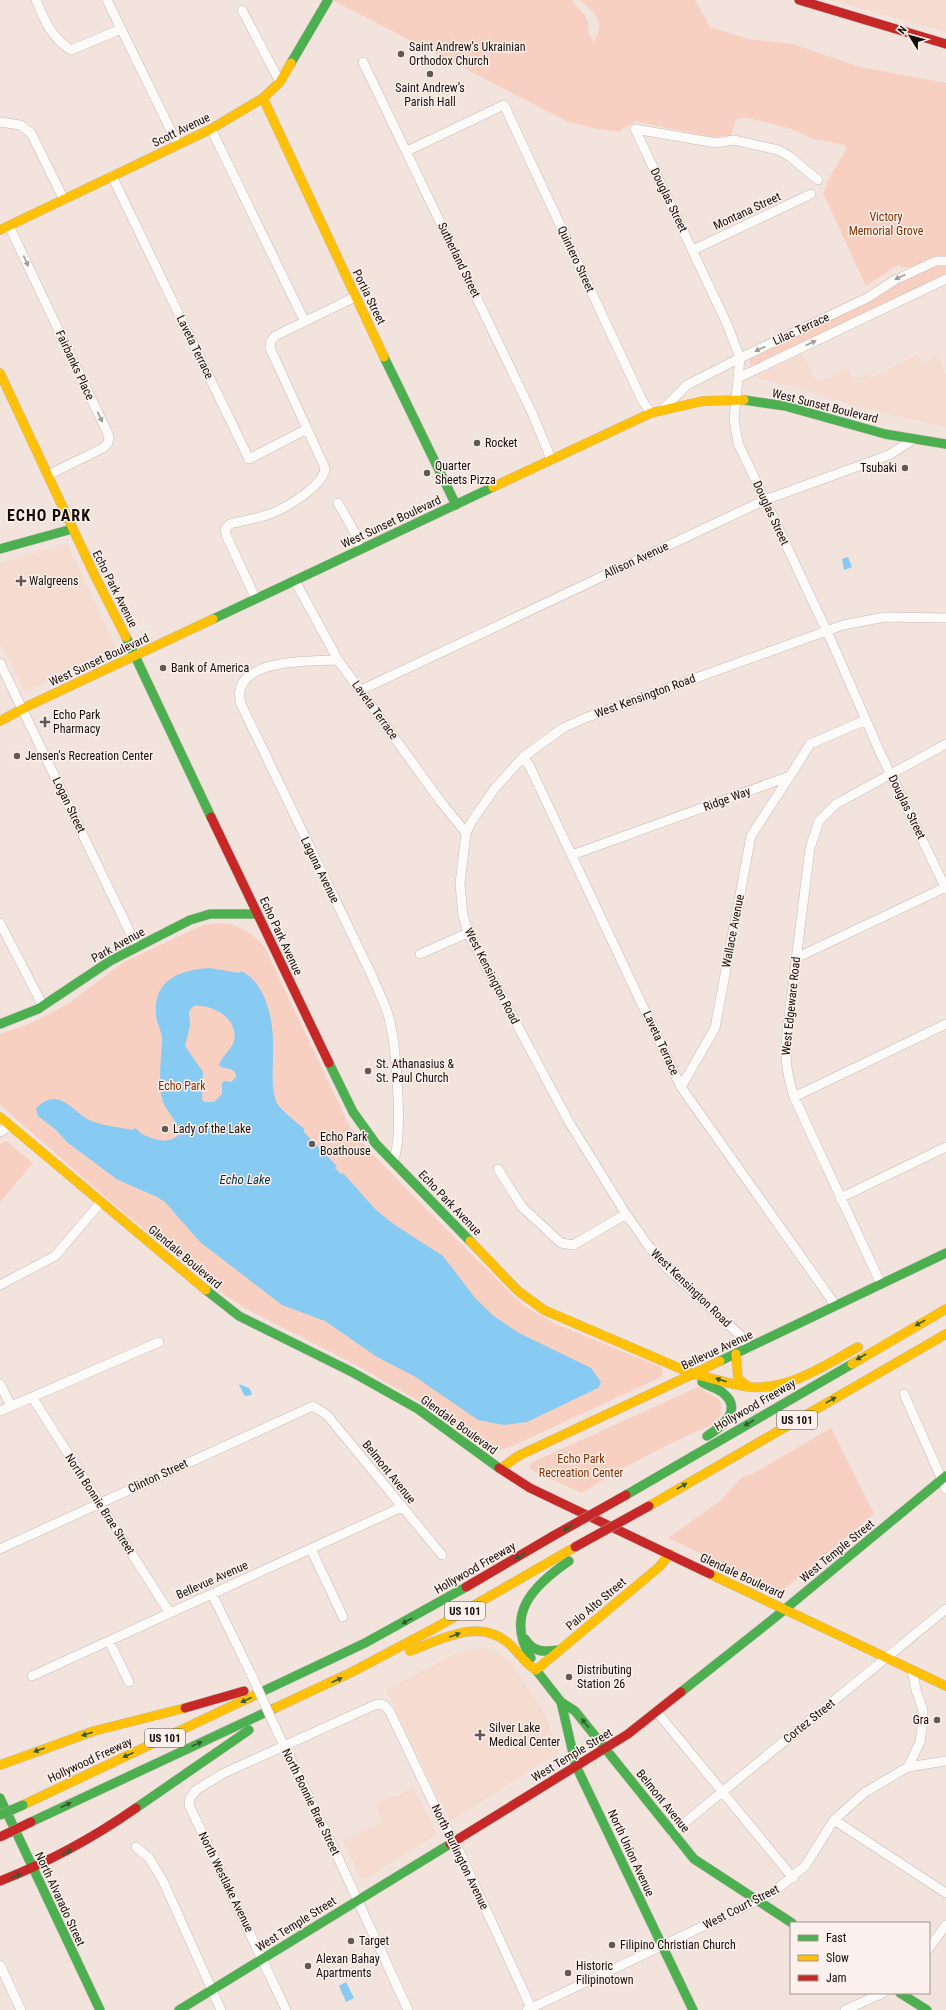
<svg xmlns="http://www.w3.org/2000/svg" width="946" height="2010" viewBox="0 0 946 2010" font-family="'Roboto Condensed',sans-serif">
<rect width="100%" height="100%" fill="#f3e3dd"/>
<path fill="#f6dbd0" d="M831 0H946V32L907 21Z
M802 354 816 380 820 381 848 368 854 380 869 374 871 378 918 354 923 364 937 354 946 375V427L857 407 796 387 756 378V376Z
M67 543 116 648 25 692 0 643V563Z
M483 1648 499 1653 511 1663 547 1717 558 1753 450 1821 386 1690 451 1656 472 1649Z
M414 1788 437 1834 365 1879 360 1878 343 1840 383 1822 376 1804Z"/>
<path fill="#f8d0c1" d="M332 0H572C578 10 592 18 588 32L594 43C606 20 596 15 580 0H695L710 27 748 39 793 44 860 67 946 83V256L906 268 898 265 866 286 823 193 828 184 826 183 846 150 845 145 813 139 791 129 744 117 736 120 731 136 712 137 633 121 634 123 620 130 622 132 598 129 568 122Z
M946 264V277L756 366 750 364V358L756 355 877 297 897 281 937 265Z
M217 923C237 923 250 932 264 946L350 1127 368 1149 421 1204 523 1305 556 1324 661 1367 663 1372 661 1377 510 1447 492 1452 419 1401 356 1365 248 1310 226 1296 111 1202 0 1105V1034L29 1024 66 1005 124 962 203 925Z
M6 1141 33 1163 0 1202V1144Z
M698 1387 720 1400C721 1405 723 1410 721 1415 716 1425 702 1429 693 1433 654 1451 618 1470 582 1493L529 1469 531 1463Z
M831 1428 874 1514 782 1591 779 1592 668 1538 721 1500 741 1478 754 1473Z"/>
<path fill="#87caf2" fill-rule="evenodd" d="M848 557 852 567 844 570 842 559Z
M209 968 240 973 241 971C265 982 273 1018 273 1043 274 1063 270 1082 276 1101 278 1108 298 1124 305 1129L303 1131 337 1166 335 1168 341 1174 343 1173 376 1210 395 1225 443 1256 476 1299 495 1317 519 1333 591 1368 601 1382 598 1388 527 1422 504 1425 478 1420 414 1376 377 1357 325 1321 282 1305 200 1242 165 1202 157 1197 118 1180 68 1143 56 1130 38 1116 36 1109C40 1103 48 1099 55 1099 67 1100 77 1113 87 1119 101 1126 118 1127 133 1130L134 1128C139 1129 139 1133 144 1135 155 1140 170 1145 179 1134 179 1122 167 1113 163 1102 158 1085 161 1058 162 1041 163 1032 156 1023 156 1015 153 979 181 970 209 968ZM194 1006C212 1004 239 1018 234 1041 231 1050 222 1056 219 1065L221 1067C228 1069 236 1068 236 1077L231 1082 224 1081 222 1083V1094L214 1102H205L202 1100 203 1072 185 1046 190 1026 189 1011Z
M239 1384 249 1388 252 1393 251 1395 247 1396 244 1395Z
M346 1982 354 1998 346 2002 339 1986Z"/>
<g fill="none" stroke-linecap="round" stroke-linejoin="round">
<defs>
<path id="street" d="M36 0C44 20 52 38 71 50L121 29
M107 0 178 145
M242 10 280 82
M363 62 533 415 551 459
M0 122 20 125 31 133 64 200
M211 129 305 322
M635 129 727 324 740 358 734 419 738 443 831 640 879 750 946 889
M635 129 716 143 734 140 778 150 789 156 818 180
M407 151 504 105 642 400 651 413
M112 176 249 459 307 429
M9 226 109 436 108 443 103 448 48 475
M693 250 811 194
M738 378 946 279
M664 408 687 385 740 358 867 298 895 280 936 261H946
M338 503 356 535 361 549
M295 581 338 660 441 802 466 833
M256 599 226 535 225 529 230 524C245 520 262 518 275 512 290 505 324 485 325 468L270 348 271 341 275 336 355 297
M338 660C311 661 228 658 241 704L373 978C378 991 386 1005 389 1018 396 1045 404 1138 393 1161
M0 663 137 947
M361 690 765 500 889 455 914 439
M523 757 529 765 681 1087 836 1306
M572 855 790 776 810 744 866 720
M0 923 43 1006
M420 954 468 933
M796 958 946 887
M681 1087 715 1028 751 836 790 776
M794 1097 946 1024
M0 1132 9 1126
M498 1169 522 1207 561 1243 573 1245 626 1214
M840 1198 946 1147
M881 1284 794 1097C786 1071 785 1060 787 1033L810 848 819 821 836 804 946 744
M0 1285 55 1256 101 1202
M749 1348 741 1336 668 1269 650 1248 626 1214 569 1122 468 933 463 915 460 884 466 833 472 821 495 788 523 757 563 728 585 718 843 625 885 617 946 618
M0 1384 11 1406
M904 1394 946 1489
M32 1397 169 1612
M0 1411 159 1342
M0 1549 313 1406 327 1415 442 1555
M311 1549 343 1617
M212 1594 253 1678
M109 1641 129 1682
M32 1676 402 1507
M657 1712 793 1878
M275 1727 335 1851 408 2010
M908 1767 920 1742 923 1720V1710L916 1690 912 1670
M834 1820 946 1893
M672 1833 946 1609
M136 1847 149 1858 163 1881 221 2010
M929 1948 946 1925
M0 1965 21 2010
M286 2010 189 1805 190 1798 196 1790 224 1773 377 1704 384 1705 390 1712 441 1819 454 1840 532 2010
M527 2010 771 1894 805 1866 834 1820 864 1793 908 1767 946 1761
M845 2010 883 1993"/>
<path id="fast" d="M291 63 328 0
M384 357 456 505
M744 400 785 406 885 434 946 444
M0 549 72 529
M213 619 493 487
M126 637 211 817
M0 1024 38 1009 110 961 190 920 210 914H256
M329 1063 353 1112 376 1144 470 1241
M206 1290 239 1316 352 1372 418 1409 499 1468
M720 1361 946 1253
M702 1382C708 1386 716 1388 722 1392 744 1409 723 1426 707 1436
M626 1495 852 1364
M525 1639C534 1653 544 1652 559 1650
M531 1658C504 1614 534 1585 569 1561
M536 1670 561 1702 575 1711 694 1859 792 1923
M681 1692 773 1619 946 1476
M255 1695 365 1643 466 1587
M561 1702 576 1766 693 2010
M0 1798 100 2010
M136 1808 249 1730
M31 1822 275 1708
M900 1993 927 2010
M179 2010 450 1844"/>
<path id="slow" d="M263 98 384 357
M0 230 211 129 263 98 280 82 291 63
M0 373 95 576 126 637
M493 487 651 413 703 401 744 400
M0 721 30 705 213 619
M0 1117 206 1290
M470 1241 518 1291 544 1310 693 1374 720 1361
M736 1354 738 1379 749 1387
M852 1364 946 1309
M693 1374C712 1378 731 1385 750 1387 790 1390 825 1365 858 1347
M500 1469 518 1456 693 1374
M649 1506 946 1334
M710 1574 946 1686
M410 1651C440 1640 478 1618 507 1642 518 1651 524 1663 536 1670
M536 1670 659 1567 670 1554
M275 1708 352 1672 435 1628 575 1547
M0 1765 94 1731 185 1708
M23 1805 255 1695"/>
<path id="jam" d="M799 0 946 44
M211 817 329 1063
M499 1468 530 1488 710 1574
M466 1587 553 1536
M185 1708 244 1691
M450 1844 628 1734 681 1692
M0 1881C49 1862 93 1838 136 1808"/>
</defs>
<use href="#street" stroke="#c6bab5" stroke-width="10"/>
<use href="#fast" stroke="#c6bab5" stroke-width="10"/>
<use href="#slow" stroke="#c6bab5" stroke-width="10"/>
<use href="#jam" stroke="#c6bab5" stroke-width="10"/>
<use href="#street" stroke="#fdfbfa" stroke-width="9"/>
<use href="#fast" stroke="#4caf50" stroke-width="9"/>
<use href="#slow" stroke="#ffc107" stroke-width="9"/>
<use href="#jam" stroke="#c62828" stroke-width="9"/>
<defs>
<path id="street-bridge" d="M253 1678 275 1727"/>
<path id="fast-bridge" d="M0 1815 23 1805"/>
<path id="jam-bridge" d="M553 1536 626 1495
M575 1547 649 1506
M0 1837 31 1822"/>
</defs>
<use href="#street-bridge" stroke="#c6bab5" stroke-width="10" stroke-linecap="butt"/>
<use href="#fast-bridge" stroke="#bba9a2" stroke-width="10" stroke-linecap="butt"/>
<use href="#jam-bridge" stroke="#bba9a2" stroke-width="10" stroke-linecap="butt"/>
<use href="#street-bridge" stroke="#fdfbfa" stroke-width="9"/>
<use href="#fast-bridge" stroke="#4caf50" stroke-width="9"/>
<use href="#jam-bridge" stroke="#c62828" stroke-width="9"/>
</g>
<defs><path id="oneway-solid" d="M-6-.8H1V-3.2L6.5 0L1 3.2V.8H-6Z"/></defs>
<g fill="#a19c9a">
<use href="#oneway-solid" transform="translate(26 261) rotate(65)"/>
<use href="#oneway-solid" transform="translate(900 277) rotate(156)"/>
<use href="#oneway-solid" transform="translate(811 343) rotate(-25)"/>
<use href="#oneway-solid" transform="translate(760 349) rotate(155)"/>
<use href="#oneway-solid" transform="translate(100 417) rotate(65)"/>
</g>
<g fill="#315e2c">
<use href="#oneway-solid" transform="translate(920 1323) rotate(151)"/>
<use href="#oneway-solid" transform="translate(861 1357) rotate(150)"/>
<use href="#oneway-solid" transform="translate(721 1380) rotate(-162)"/>
<use href="#oneway-solid" transform="translate(831 1400) rotate(-30)"/>
<use href="#oneway-solid" transform="translate(749 1423) rotate(150)"/>
<use href="#oneway-solid" transform="translate(682 1486) rotate(-30)"/>
<use href="#oneway-solid" transform="translate(568 1528) rotate(150)"/>
<use href="#oneway-solid" transform="translate(520 1556) rotate(150)"/>
<use href="#oneway-solid" transform="translate(407 1621) rotate(151)"/>
<use href="#oneway-solid" transform="translate(455 1635) rotate(-20)"/>
<use href="#oneway-solid" transform="translate(337 1680) rotate(-25)"/>
<use href="#oneway-solid" transform="translate(246 1700) rotate(155)"/>
<use href="#oneway-solid" transform="translate(585 1723) rotate(-129)"/>
<use href="#oneway-solid" transform="translate(87 1734) rotate(162)"/>
<use href="#oneway-solid" transform="translate(197 1744) rotate(-25)"/>
<use href="#oneway-solid" transform="translate(39 1750) rotate(160)"/>
<use href="#oneway-solid" transform="translate(128 1755) rotate(155)"/>
<use href="#oneway-solid" transform="translate(66 1805) rotate(-25)"/>
<use href="#oneway-solid" transform="translate(67 1852) rotate(-30)"/>
<use href="#oneway-solid" transform="translate(16 1876) rotate(-20)"/>
</g>
<g fill="#635853" stroke="#fcf1ec" stroke-width="1.5">
<circle cx="401" cy="54" r="4"/>
<circle cx="430" cy="74" r="4"/>
<circle cx="477" cy="443" r="4"/>
<circle cx="905" cy="468" r="4"/>
<circle cx="427" cy="473" r="4"/>
<path d="M19 575h4v4h4v4h-4v4h-4v-4h-4v-4h4z"/>
<circle cx="163" cy="668" r="4"/>
<path d="M43 716h4v4h4v4h-4v4h-4v-4h-4v-4h4z"/>
<circle cx="17" cy="756" r="4"/>
<circle cx="368" cy="1071" r="4"/>
<circle cx="165" cy="1129" r="4"/>
<circle cx="312" cy="1144" r="4"/>
<circle cx="569" cy="1677" r="4"/>
<circle cx="937" cy="1720" r="4"/>
<path d="M478 1729h4v4h4v4h-4v4h-4v-4h-4v-4h4z"/>
<circle cx="351" cy="1941" r="4"/>
<circle cx="612" cy="1945" r="4"/>
<circle cx="308" cy="1966" r="4"/>
<circle cx="568" cy="1973" r="4"/>
</g>
<g text-anchor="middle" dominant-baseline="central" stroke-width="3" stroke-linejoin="round" paint-order="stroke">
<g fill="#fcf1ec" stroke="#5b514d" stroke-width="1">
<rect x="777" y="1411" width="40" height="18" rx="3"/>
<rect x="445" y="1602" width="40" height="18" rx="3"/>
<rect x="145" y="1729" width="40" height="18" rx="3"/>
</g>
<g font-size="11" font-weight="bold" fill="#160d09">
<text x="797" y="1420">US 101</text>
<text x="465" y="1611">US 101</text>
<text x="165" y="1738">US 101</text>
</g>
<g font-size="12" fill="#160d09" stroke="#fcf1ec" text-anchor="start">
<text x="409" y="47">Saint Andrew’s Ukrainian<tspan x="409" dy="14">Orthodox Church</tspan></text>
<text x="430" y="88" text-anchor="middle">Saint Andrew’s<tspan x="430" dy="14">Parish Hall</tspan></text>
<text x="485" y="443">Rocket</text>
<text x="435" y="466">Quarter<tspan x="435" dy="14">Sheets Pizza</tspan></text>
<text x="897" y="468" text-anchor="end">Tsubaki</text>
<text x="29" y="581">Walgreens</text>
<text x="171" y="668">Bank of America</text>
<text x="53" y="715">Echo Park<tspan x="53" dy="14">Pharmacy</tspan></text>
<text x="25" y="756">Jensen's Recreation Center</text>
<text x="376" y="1064">St. Athanasius &amp;<tspan x="376" dy="14">St. Paul Church</tspan></text>
<text x="173" y="1129">Lady of the Lake</text>
<text x="320" y="1137">Echo Park<tspan x="320" dy="14">Boathouse</tspan></text>
<text x="577" y="1670">Distributing<tspan x="577" dy="14">Station 26</tspan></text>
<text x="929" y="1720" text-anchor="end">Gra</text>
<text x="489" y="1728">Silver Lake<tspan x="489" dy="14">Medical Center</tspan></text>
<text x="359" y="1941">Target</text>
<text x="620" y="1945">Filipino Christian Church</text>
<text x="316" y="1959">Alexan Bahay<tspan x="316" dy="14">Apartments</tspan></text>
<text x="576" y="1966">Historic<tspan x="576" dy="14">Filipinotown</tspan></text>
</g>
<g font-size="12" fill="#160d09" stroke="#fcf1ec">
<text transform="translate(181 130) rotate(-26)">Scott Avenue</text>
<text transform="translate(669 200) rotate(64)">Douglas Street</text>
<text transform="translate(747 211) rotate(-25)">Montana Street</text>
<text transform="translate(576 259) rotate(65)">Quintero Street</text>
<text transform="translate(459 260) rotate(64)">Sutherland Street</text>
<text transform="translate(369 297) rotate(64)">Portia Street</text>
<text transform="translate(801 329) rotate(-25)">Lilac Terrace</text>
<text transform="translate(195 347) rotate(64)">Laveta Terrace</text>
<text transform="translate(75 365) rotate(65)">Fairbanks Place</text>
<text transform="translate(825 406) rotate(14)">West Sunset Boulevard</text>
<text transform="translate(771 513) rotate(65)">Douglas Street</text>
<text transform="translate(391 522) rotate(-25)">West Sunset Boulevard</text>
<text transform="translate(636 560) rotate(-25)">Allison Avenue</text>
<text transform="translate(115 589) rotate(63)">Echo Park Avenue</text>
<text transform="translate(99 660) rotate(-25)">West Sunset Boulevard</text>
<text transform="translate(645 696) rotate(-20)">West Kensington Road</text>
<text transform="translate(375 710) rotate(54)">Laveta Terrace</text>
<text transform="translate(727 799) rotate(-20)">Ridge Way</text>
<text transform="translate(69 805) rotate(64)">Logan Street</text>
<text transform="translate(907 807) rotate(64)">Douglas Street</text>
<text transform="translate(320 870) rotate(64)">Laguna Avenue</text>
<text transform="translate(733 931) rotate(-79)">Wallace Avenue</text>
<text transform="translate(281 936) rotate(65)">Echo Park Avenue</text>
<text transform="translate(118 945) rotate(-29)">Park Avenue</text>
<text transform="translate(492 976) rotate(63)">West Kensington Road</text>
<text transform="translate(791 1006) rotate(-84)">West Edgeware Road</text>
<text transform="translate(661 1043) rotate(65)">Laveta Terrace</text>
<text transform="translate(450 1203) rotate(46)">Echo Park Avenue</text>
<text transform="translate(185 1257) rotate(40)">Glendale Boulevard</text>
<text transform="translate(691 1288) rotate(44)">West Kensington Road</text>
<text transform="translate(717 1350) rotate(-25)">Bellevue Avenue</text>
<text transform="translate(755 1405) rotate(-30)">Hollywood Freeway</text>
<text transform="translate(459 1425) rotate(36)">Glendale Boulevard</text>
<text transform="translate(389 1472) rotate(51)">Belmont Avenue</text>
<text transform="translate(158 1476) rotate(-25)">Clinton Street</text>
<text transform="translate(100 1504) rotate(57)">North Bonnie Brae Street</text>
<text transform="translate(837 1551) rotate(-39)">West Temple Street</text>
<text transform="translate(475 1568) rotate(-30)">Hollywood Freeway</text>
<text transform="translate(742 1576) rotate(25)">Glendale Boulevard</text>
<text transform="translate(212 1580) rotate(-24)">Bellevue Avenue</text>
<text transform="translate(596 1604) rotate(-40)">Palo Alto Street</text>
<text transform="translate(809 1721) rotate(-39)">Cortez Street</text>
<text transform="translate(572 1755) rotate(-31)">West Temple Street</text>
<text transform="translate(90 1760) rotate(-25)">Hollywood Freeway</text>
<text transform="translate(663 1801) rotate(51)">Belmont Avenue</text>
<text transform="translate(311 1802) rotate(64)">North Bonnie Brae Street</text>
<text transform="translate(631 1853) rotate(65)">North Union Avenue</text>
<text transform="translate(460 1857) rotate(64)">North Burlington Avenue</text>
<text transform="translate(226 1882) rotate(64)">North Westlake Avenue</text>
<text transform="translate(60 1899) rotate(65)">North Alvarado Street</text>
<text transform="translate(741 1907) rotate(-27)">West Court Street</text>
<text transform="translate(296 1924) rotate(-32)">West Temple Street</text>
</g>
<g font-size="12" fill="#812d00" stroke="#fcf1ec">
<text x="886" y="217">Victory<tspan x="886" dy="14">Memorial Grove</tspan></text>
<text x="182" y="1086">Echo Park</text>
<text x="581" y="1459">Echo Park<tspan x="581" dy="14">Recreation Center</tspan></text>
</g>
<g font-size="13" font-style="italic" fill="#033149" stroke="#fcf1ec">
<text x="245" y="1179">Echo Lake</text>
</g>
<g font-size="16" font-weight="bold" letter-spacing="1" fill="#160d09" stroke="#fcf1ec">
<text x="49" y="515">ECHO PARK</text>
</g>
</g>
<rect x="790" y="1922" width="140" height="72" fill="#fcf1ec" stroke="#a09691"/>
<rect x="798" y="1935" width="20" height="6" fill="#4caf50" stroke="#a09691"/>
<text x="826" y="1942" font-size="12" fill="#160d09">Fast</text>
<rect x="798" y="1955" width="20" height="6" fill="#ffc107" stroke="#a09691"/>
<text x="826" y="1962" font-size="12" fill="#160d09">Slow</text>
<rect x="798" y="1975" width="20" height="6" fill="#c62828" stroke="#a09691"/>
<text x="826" y="1982" font-size="12" fill="#160d09">Jam</text>
<g transform="translate(910 36) rotate(307)" stroke="#fcf1ec" stroke-width="3" paint-order="stroke">
<path d="M0-3L7 15L0 10L-7 15Z" fill="#160d09"/>
<text y="-6" font-size="11" font-weight="bold" text-anchor="middle" fill="#160d09">N</text>
</g>
</svg>
